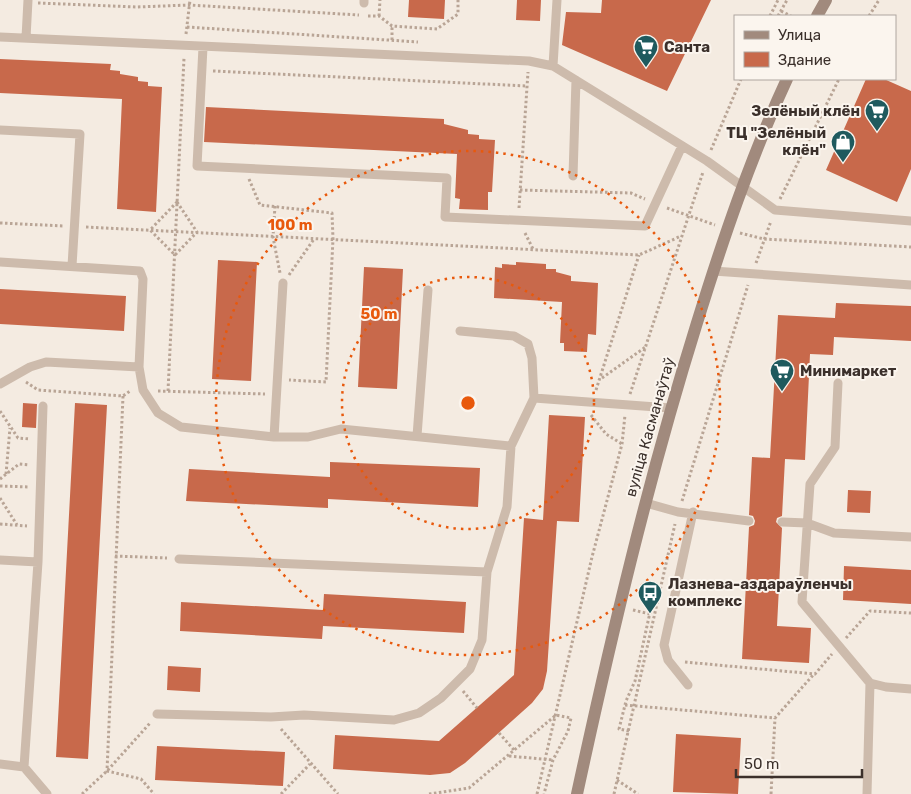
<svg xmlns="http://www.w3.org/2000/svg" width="911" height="794" viewBox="0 0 911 794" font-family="Rubik,sans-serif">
<rect width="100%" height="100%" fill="#f4ebe1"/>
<path fill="#c8694b" d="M409 0H445L444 19 408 17Z
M517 0H541L540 21 516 20Z
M602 0H711L667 91 562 45 566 12 601 13Z
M0 59 111 64 110 70 120 71V74L138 77V81L148 82V86L162 87 156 212 117 209 122 99 0 93Z
M866 79H884L911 91V169L897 202 826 170Z
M206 107 444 119V124L468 130V134L479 135V139L495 140 492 192H488V210L459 209 460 199 455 198 457 154 204 142Z
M218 260 257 262 251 381 212 379Z
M516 262 546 264V269H556V272L571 276V281L598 283 596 335 588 334 587 352 564 351V343H560L562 302 494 298 495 267 502 268V264L516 265Z
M364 267 403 269 397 389 358 387Z
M0 289 126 296 124 331 0 324Z
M836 303 911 306V341L834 337 833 355 810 354 805 460 785 459 782 516 777 518 776 522 782 528 777 626 811 628 809 663 742 659 749 527 754 525 755 521 753 516 749 515 752 457 770 458 778 315 835 318Z
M23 403 37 404 36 428 22 427Z
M75 403 107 405 88 759 56 757Z
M549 415 585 417 579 522 557 521 547 671 543 689 532 703 465 763 450 773 430 775 333 769 335 735 439 741 514 675 524 518 543 520Z
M330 462 480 468 478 507 328 499V508L186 501 189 469 330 477Z
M848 490 871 491 870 513 847 512Z
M844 566 911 570V604L843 600Z
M324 594 466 602 464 633 323 626 322 639 180 631 181 602 323 610Z
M168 666 201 668 200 692 167 690Z
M676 734 741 738 738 794 673 792Z
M157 746 285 752 283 786 155 780Z"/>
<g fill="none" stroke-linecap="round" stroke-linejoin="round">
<path stroke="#b9a596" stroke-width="3" stroke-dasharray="2.5 2.5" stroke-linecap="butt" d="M38 3 137 7 189 5 359 15
M781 11 791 16
M368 16H379L392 26 437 29 458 14V0
M379 16 380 0
M770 16 778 0
M778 16 787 0
M869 16 879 0
M187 27 418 42
M186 34 190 0
M392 40V26
M213 71 527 86
M711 150 741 79
M249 179 260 205 332 213 333 239 326 382 289 380
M520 190 631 193 645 199
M780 199 839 79
M177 202 197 232 175 255 150 230Z
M275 206 273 237 280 273
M519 208 528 72
M667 208 715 225
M0 223 64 226
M86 227 639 255 681 236
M525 233 533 249
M740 233 764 239 911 247
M756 263 771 221
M289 275 314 239
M602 378 647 346
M26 382 38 390 123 396 130 391
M596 390 639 255
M158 391 265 394
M168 391 184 58
M630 394 703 172
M123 396 107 771 141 779 154 794
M0 411 18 438 30 439
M591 415 606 434 622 444
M6 474 10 428
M0 479 19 464 29 465
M0 486 29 487
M0 498 17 525
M682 501 748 285
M0 524 27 526
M115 556 167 558
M633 610 650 614
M846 638 870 611 911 613
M685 662 815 674 832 654
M463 691 477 708
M625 705 775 718 814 674
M281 729 338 794
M629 731 619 729 626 701 635 681 654 594 660 595
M499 733 514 750
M509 756 553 760
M617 780 638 794
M82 794 107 771 151 722
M281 794 310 764
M429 794 469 788 556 715 571 718 568 731 553 760 544 794
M537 794 592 557 622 444 625 415
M614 794 675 524
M771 794 775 718"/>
<path stroke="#cdbbac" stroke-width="9" d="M364 3V0
M0 37 529 61 553 66 707 161 775 210 911 221
M26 38 28 0
M203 47 197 166 447 178 445 217 645 226 682 146
M553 66 557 0
M0 130 80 134 72 266
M573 176 576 80
M0 262 140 271 143 279 139 367 143 390 158 413 181 427 274 437H308L341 429 511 446
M713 271 911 285
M838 383 835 447 810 484 802 602 870 683 886 687 911 689
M0 384 30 367 46 362 139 367
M534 398 670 408
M417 436 428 290
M274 437 283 283
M646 503 678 512 749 521
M782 522 807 523 834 533 911 537
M179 559 487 572
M0 560 38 562
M688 685 668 660 664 645 693 512
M157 714 271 717 304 715 394 720 419 713 441 698 470 669 482 640 487 572 507 507 511 446 534 398 532 358 528 344 514 336 460 331
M0 764 24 767 47 794
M24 767 38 562 43 406
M867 794 870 683"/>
<path stroke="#a18a7d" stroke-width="12" d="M817 16 826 0
M577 794C611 637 648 480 696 326 722 242 750 159 787 79"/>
</g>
<g fill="none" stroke="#e8590c" stroke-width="2.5" stroke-dasharray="2.5 5">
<circle cx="468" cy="403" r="126"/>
<circle cx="468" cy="403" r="252"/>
</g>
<defs>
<symbol id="supermarket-pin" viewBox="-11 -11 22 30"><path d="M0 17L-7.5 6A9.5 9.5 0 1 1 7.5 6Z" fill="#1f5a5e" stroke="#fbf5ee"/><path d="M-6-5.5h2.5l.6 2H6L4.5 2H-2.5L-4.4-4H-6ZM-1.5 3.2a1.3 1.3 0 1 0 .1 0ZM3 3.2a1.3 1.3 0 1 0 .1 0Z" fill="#fff"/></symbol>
<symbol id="shop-pin" viewBox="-11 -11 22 30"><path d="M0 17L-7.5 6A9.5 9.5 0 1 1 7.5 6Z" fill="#1f5a5e" stroke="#fbf5ee"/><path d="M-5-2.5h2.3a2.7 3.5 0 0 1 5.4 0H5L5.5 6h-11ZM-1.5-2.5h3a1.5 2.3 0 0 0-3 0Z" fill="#fff"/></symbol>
<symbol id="bus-pin" viewBox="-11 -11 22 30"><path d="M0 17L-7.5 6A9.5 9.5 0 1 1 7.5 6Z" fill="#1f5a5e" stroke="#fbf5ee"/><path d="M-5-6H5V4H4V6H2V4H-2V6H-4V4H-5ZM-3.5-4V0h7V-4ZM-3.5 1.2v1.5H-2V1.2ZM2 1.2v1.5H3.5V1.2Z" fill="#fff"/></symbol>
</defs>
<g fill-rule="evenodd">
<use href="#supermarket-pin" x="632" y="33" width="28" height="38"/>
<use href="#supermarket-pin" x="863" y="97" width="28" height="38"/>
<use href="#shop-pin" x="829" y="128" width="28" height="38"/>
<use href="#supermarket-pin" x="768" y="357" width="28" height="38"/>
<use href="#bus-pin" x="636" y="579" width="28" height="38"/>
</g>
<g text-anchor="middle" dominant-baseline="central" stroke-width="4" stroke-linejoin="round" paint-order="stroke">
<g font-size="15" font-weight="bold" fill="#3b302b" stroke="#fbf5ee" text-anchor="start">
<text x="664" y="47">Санта</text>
<text x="860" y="111" text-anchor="end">Зелёный клён</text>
<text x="826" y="133" text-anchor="end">ТЦ "Зелёный<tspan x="826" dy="17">клён"</tspan></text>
<text x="800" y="371">Минимаркет</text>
<text x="668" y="584">Лазнева-аздараўленчы<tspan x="668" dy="17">комплекс</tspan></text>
</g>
<g font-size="15" fill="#3b302b" stroke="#fbf5ee">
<text transform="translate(650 427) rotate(-74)">вуліца Касманаўтаў</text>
</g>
</g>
<circle cx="468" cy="403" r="8" fill="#e8590c" stroke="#fbf5ee" stroke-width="2.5"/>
<g font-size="15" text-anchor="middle" font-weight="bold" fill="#e8590c" stroke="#fbf5ee" stroke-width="4" stroke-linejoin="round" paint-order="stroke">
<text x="290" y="230">100 m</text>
<text x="379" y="319">50 m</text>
</g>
<rect x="734" y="15" width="162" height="65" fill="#fbf5ee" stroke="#aea6a0"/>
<rect x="744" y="31" width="25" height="8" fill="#a18a7d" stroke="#aea6a0"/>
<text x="778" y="40" font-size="15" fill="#3b302b">Улица</text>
<rect x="744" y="52" width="25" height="15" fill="#c8694b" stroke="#aea6a0"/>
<text x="778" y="65" font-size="15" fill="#3b302b">Здание</text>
<path d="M736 769v8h126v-8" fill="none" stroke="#3b302b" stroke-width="2.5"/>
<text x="744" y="769" font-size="15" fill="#3b302b" stroke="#fbf5ee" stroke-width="4" paint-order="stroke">50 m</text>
</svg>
